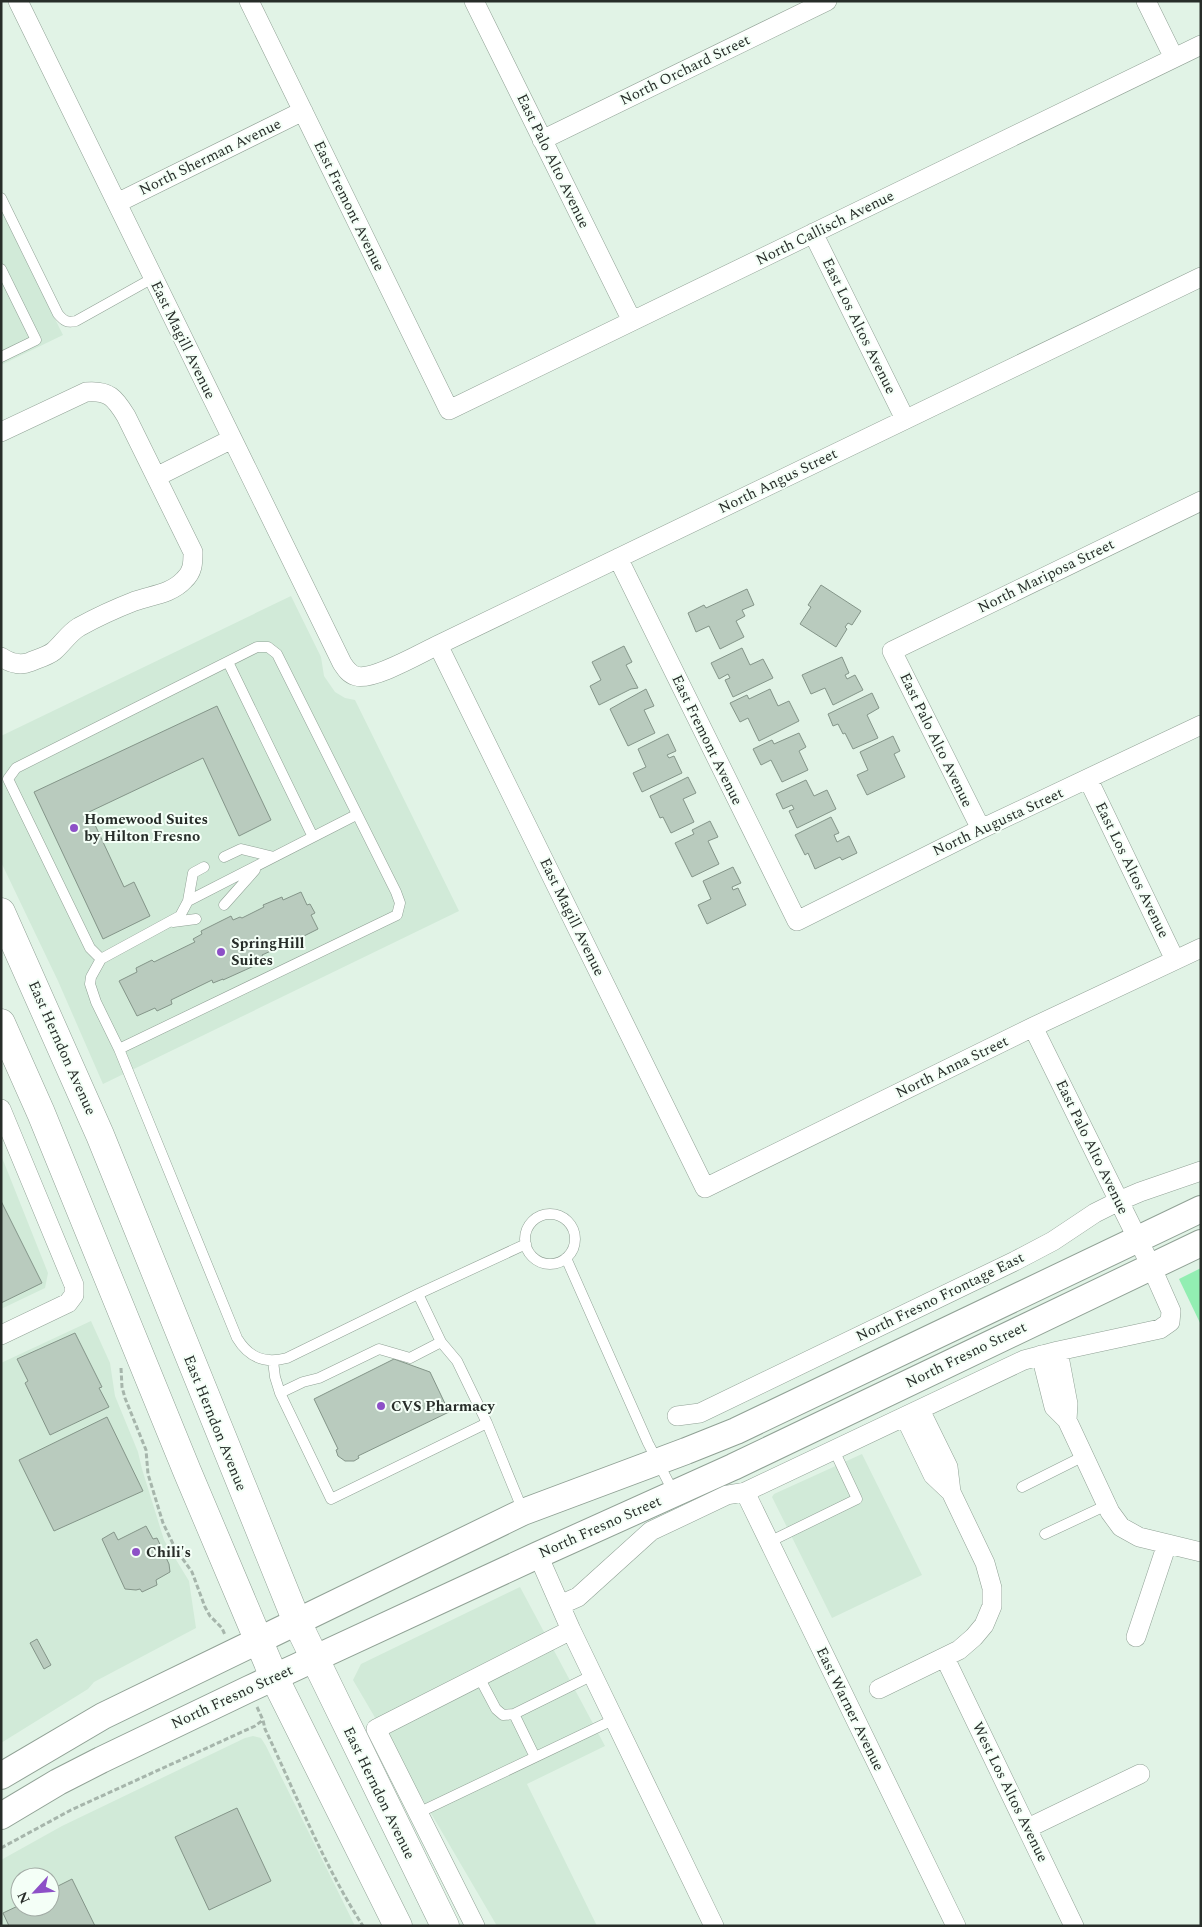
<svg xmlns="http://www.w3.org/2000/svg" width="1202" height="1927" viewBox="0 0 1202 1927" font-family="Spectral,serif">
<rect width="100%" height="100%" fill="#e1f3e6"/>
<path fill="#d1ead8" fill-rule="evenodd" d="M1 210 63 335 1 365Z
M291 596 321 657 324 676 335 692 345 698 355 700 459 911 103 1084 58 981 1 862V736Z
M1 1155 48 1273 45 1288 1 1309Z
M91 1321 110 1363 115 1396 138 1452 142 1469 164 1540 189 1581 196 1628 94 1682 88 1689 1 1743V1363Z
M862 1454 922 1575 832 1618 772 1497 774 1494Z
M520 1587 605 1746 527 1784 597 1926H497L353 1680 361 1664Z
M253 1736 261 1738 266 1746 355 1926H1V1860L62 1826 245 1738ZM20 1877H50V1907H20Z"/>
<path fill="#92eeb2" d="M1201 1268V1325L1179 1279Z"/>
<path fill="#b9cbbe" stroke="#849589" d="M821 585 861 611 852 625 848 623 845 627 847 629 836 647 800 624 811 607 808 605Z
M747 589 754 605 742 610 745 616 736 621 744 637 720 649 709 626 696 632 688 613 704 605 706 608Z
M624 646 632 662 626 665 638 688 631 689 599 705 590 686 601 680 592 662Z
M742 648 750 665 763 659 773 678 733 697 725 680 730 678 728 674 719 679 711 663Z
M842 657 849 673 845 675 847 679 855 675 863 690 833 705 825 688 811 694 802 675Z
M646 689 654 706 644 710 655 733 628 746 610 709Z
M770 689 778 706 789 701 799 721 759 741 748 718 740 722 730 703 747 695 749 699Z
M872 693 879 708 867 715 878 738 853 749 845 733 843 734 838 724 833 726 828 714Z
M217 706 271 820 239 836 203 758 89 812 124 887 134 882 150 916 103 939 34 792Z
M799 733 806 747 799 751 808 770 782 782 771 760 761 765 753 749 772 740 774 744Z
M668 734 676 751 667 755 669 758 674 756 682 773 642 792 633 773 646 767 638 749Z
M893 736 900 751 894 754 905 777 867 795 857 775 868 770 860 752Z
M688 777 696 793 683 799 694 822 671 833 663 817 660 818 650 796Z
M806 780 814 796 827 790 836 809 797 828 789 811 794 809 792 805 783 809 776 794Z
M831 817 839 833 834 835 837 842 849 836 857 853 842 860 840 857 815 869 808 853 805 855 795 835Z
M710 821 718 837 708 841 719 864 692 877 675 843 694 834 692 830Z
M733 867 741 883 732 887 733 890 738 888 746 905 707 924 698 905 711 899 703 881Z
M301 892 307 905 310 904 315 913 311 915 318 929 300 938 302 941 285 949 282 946 262 955 264 960 254 966 223 980V979L213 983 212 980 171 1000 172 1004 157 1011 155 1008 137 1016 119 981 137 972 136 968 152 960 154 962 195 942 193 939 202 934 201 931 231 916 233 920 240 917 242 918 264 907 263 905 282 897 283 900Z
M1 1201 42 1283 1 1303Z
M75 1333 102 1387 99 1388 109 1407 50 1435 25 1383 28 1381 17 1359Z
M394 1359 430 1372 449 1412 358 1456 359 1458 354 1461H345L338 1456 336 1450 338 1449 314 1399Z
M107 1417 143 1491 54 1531 19 1460Z
M146 1526 153 1539 157 1538 169 1564 170 1572 156 1580 157 1585 142 1592 140 1589 136 1590 125 1589 102 1539 114 1532 118 1540Z
M37 1639 51 1665 44 1669 30 1643Z
M237 1808 271 1881 209 1910 175 1837Z
M72 1879 95 1926H9L3 1913 20 1905V1907H50V1890Z"/>
<g fill="none" stroke-linecap="round" stroke-linejoin="round">
<defs>
<path id="lane" d="M1 198 58 314C64 321 67 323 76 321L153 278
M1 269 36 340 1 357
M228 662 313 837
M356 815 188 901 180 916 101 959 91 977 90 984 96 1002 119 1049 237 1338C249 1358 265 1364 287 1358L418 1294 526 1244
M224 857 241 849 274 857
M188 901 193 873 204 867
M224 905 255 870
M173 922 196 919
M101 959 90 948 8 779 16 768 257 647H268L277 654 396 892 400 903 397 915 119 1049
M525 1239a25 25 0 1 1 50 0a25 25 0 1 1-50 0Z
M566 1258 648 1443 674 1493
M418 1294 441 1342 457 1361 487 1423 523 1511
M273 1361 275 1377 280 1393 331 1499 487 1423
M280 1393 303 1382 319 1378 379 1349 410 1358 441 1342
M1022 1487 1084 1456
M1045 1534 1107 1505
M769 1542 857 1499 834 1450
M479 1677 496 1709 503 1715 514 1714 593 1675
M514 1714 535 1757
M418 1813 615 1719"/>
<path id="street" d="M18 1 342 663C346 669 349 674 356 676 373 681 421 653 438 645L1201 277
M249 1 449 410 1201 45
M474 1 632 321
M1146 1 1174 58
M542 140 827 1
M117 203 303 111
M813 233 905 419
M1 432 86 392C109 390 115 398 126 416L193 552C193 563 193 572 184 580 171 594 152 595 135 601 117 608 97 617 79 627 69 633 63 643 54 651 48 656 37 659 30 662 20 666 10 663 1 657
M156 477 232 439
M618 558 797 921 981 829 1201 725
M438 645 705 1188 1033 1027 1201 948
M1088 779 1175 960
M981 829 892 651 1201 501
M1 1109 74 1285V1295L68 1303 1 1335
M1058 1351 1068 1404 1067 1420
M1041 1355 1054 1407 1067 1420 1110 1512 1121 1527 1139 1537 1201 1552
M920 1410 948 1467 951 1492
M677 1416 700 1413 1015 1261 1053 1241 1095 1213 1119 1201 1140 1192 1201 1171
M745 1492 956 1926
M538 1555 571 1630 714 1926
M560 1605 578 1597 651 1531 727 1495 745 1492 1024 1360 1058 1351 1160 1329 1170 1322 1171 1311 1151 1266 1033 1027
M1136 1637 1167 1544
M945 1658 1074 1926
M879 1689 959 1650 974 1637 984 1625 992 1606V1588L985 1563 951 1492 933 1475 905 1417
M1028 1828 1140 1774
M475 1926 376 1729 571 1630"/>
<path id="secondary" d="M1 1776 103 1716 523 1512 686 1451 736 1431 1201 1209
M1 1816 58 1782 101 1760 249 1689 538 1555 733 1467 1201 1243"/>
<path id="primary" d="M1 912 100 1135 297 1622 445 1926
M1 1023 41 1113 187 1471 274 1677 398 1926"/>
</defs>
<use href="#lane" stroke="#90a195" stroke-width="11"/>
<use href="#street" stroke="#90a195" stroke-width="20"/>
<use href="#secondary" stroke="#90a195" stroke-width="28"/>
<use href="#primary" stroke="#90a195" stroke-width="29"/>
<path stroke="#a6b5ab" stroke-width="3" stroke-dasharray="5 2.5" stroke-linecap="butt" d="M121 1368 122 1387 125 1398 146 1450 148 1474 163 1523 175 1548 192 1572 205 1607 210 1616 222 1628 225 1635
M257 1707 263 1720
M1 1848 71 1810 255 1726 263 1720 265 1729C296 1794 324 1866 363 1926"/>
<use href="#lane" stroke="#fff" stroke-width="10"/>
<use href="#street" stroke="#fff" stroke-width="19"/>
<use href="#secondary" stroke="#fff" stroke-width="26"/>
<use href="#primary" stroke="#fff" stroke-width="28"/>
</g>
<g fill="#8d50c7" stroke="#f4fff7" stroke-width="2">
<circle cx="74" cy="828" r="5"/>
<circle cx="221" cy="952" r="5"/>
<circle cx="381" cy="1406" r="5"/>
<circle cx="136" cy="1552" r="5"/>
</g>
<g text-anchor="middle" dominant-baseline="central" stroke-width="4" stroke-linejoin="round" paint-order="stroke">
<g font-size="15" fill="#272d29" stroke="#f4fff7">
<text transform="translate(685 70) rotate(-26)">North Orchard Street</text>
<text transform="translate(210 157) rotate(-26)">North Sherman Avenue</text>
<text transform="translate(553 161) rotate(64)">East Palo Alto Avenue</text>
<text transform="translate(349 206) rotate(64)">East Fremont Avenue</text>
<text transform="translate(825 228) rotate(-26)">North Callisch Avenue</text>
<text transform="translate(859 326) rotate(64)">East Los Altos Avenue</text>
<text transform="translate(183 340) rotate(64)">East Magill Avenue</text>
<text transform="translate(778 481) rotate(-26)">North Angus Street</text>
<text transform="translate(1046 576) rotate(-26)">North Mariposa Street</text>
<text transform="translate(707 740) rotate(64)">East Fremont Avenue</text>
<text transform="translate(936 740) rotate(64)">East Palo Alto Avenue</text>
<text transform="translate(998 822) rotate(-25)">North Augusta Street</text>
<text transform="translate(1132 870) rotate(64)">East Los Altos Avenue</text>
<text transform="translate(572 917) rotate(64)">East Magill Avenue</text>
<text transform="translate(62 1048) rotate(66)">East Herndon Avenue</text>
<text transform="translate(952 1067) rotate(-26)">North Anna Street</text>
<text transform="translate(1092 1147) rotate(64)">East Palo Alto Avenue</text>
<text transform="translate(940 1297) rotate(-26)">North Fresno Frontage East</text>
<text transform="translate(966 1355) rotate(-26)">North Fresno Street</text>
<text transform="translate(215 1423) rotate(68)">East Herndon Avenue</text>
<text transform="translate(600 1527) rotate(-24)">North Fresno Street</text>
<text transform="translate(232 1697) rotate(-25)">North Fresno Street</text>
<text transform="translate(850 1709) rotate(64)">East Warner Avenue</text>
<text transform="translate(1010 1792) rotate(64)">West Los Altos Avenue</text>
<text transform="translate(379 1793) rotate(64)">East Herndon Avenue</text>
</g>
<g font-size="15" font-weight="bold" fill="#272d29" stroke="#f4fff7" text-anchor="start">
<text x="84" y="819">Homewood Suites<tspan x="84" dy="17">by Hilton Fresno</tspan></text>
<text x="231" y="943">SpringHill<tspan x="231" dy="17">Suites</tspan></text>
<text x="391" y="1406">CVS Pharmacy</text>
<text x="146" y="1552">Chili's</text>
</g>
</g>
<rect width="1202" height="1927" fill="none" stroke="#272d29" stroke-width="5"/>
<g transform="translate(35 1892) rotate(244)"><circle r="24" fill="#f4fff7" stroke="#a2aba5"/>
<path d="M0-4L9 19L0 12L-9 19Z" fill="#8d50c7"/>
<text y="-8" font-size="14" font-weight="bold" text-anchor="middle" fill="#272d29">N</text>
</g>
</svg>
